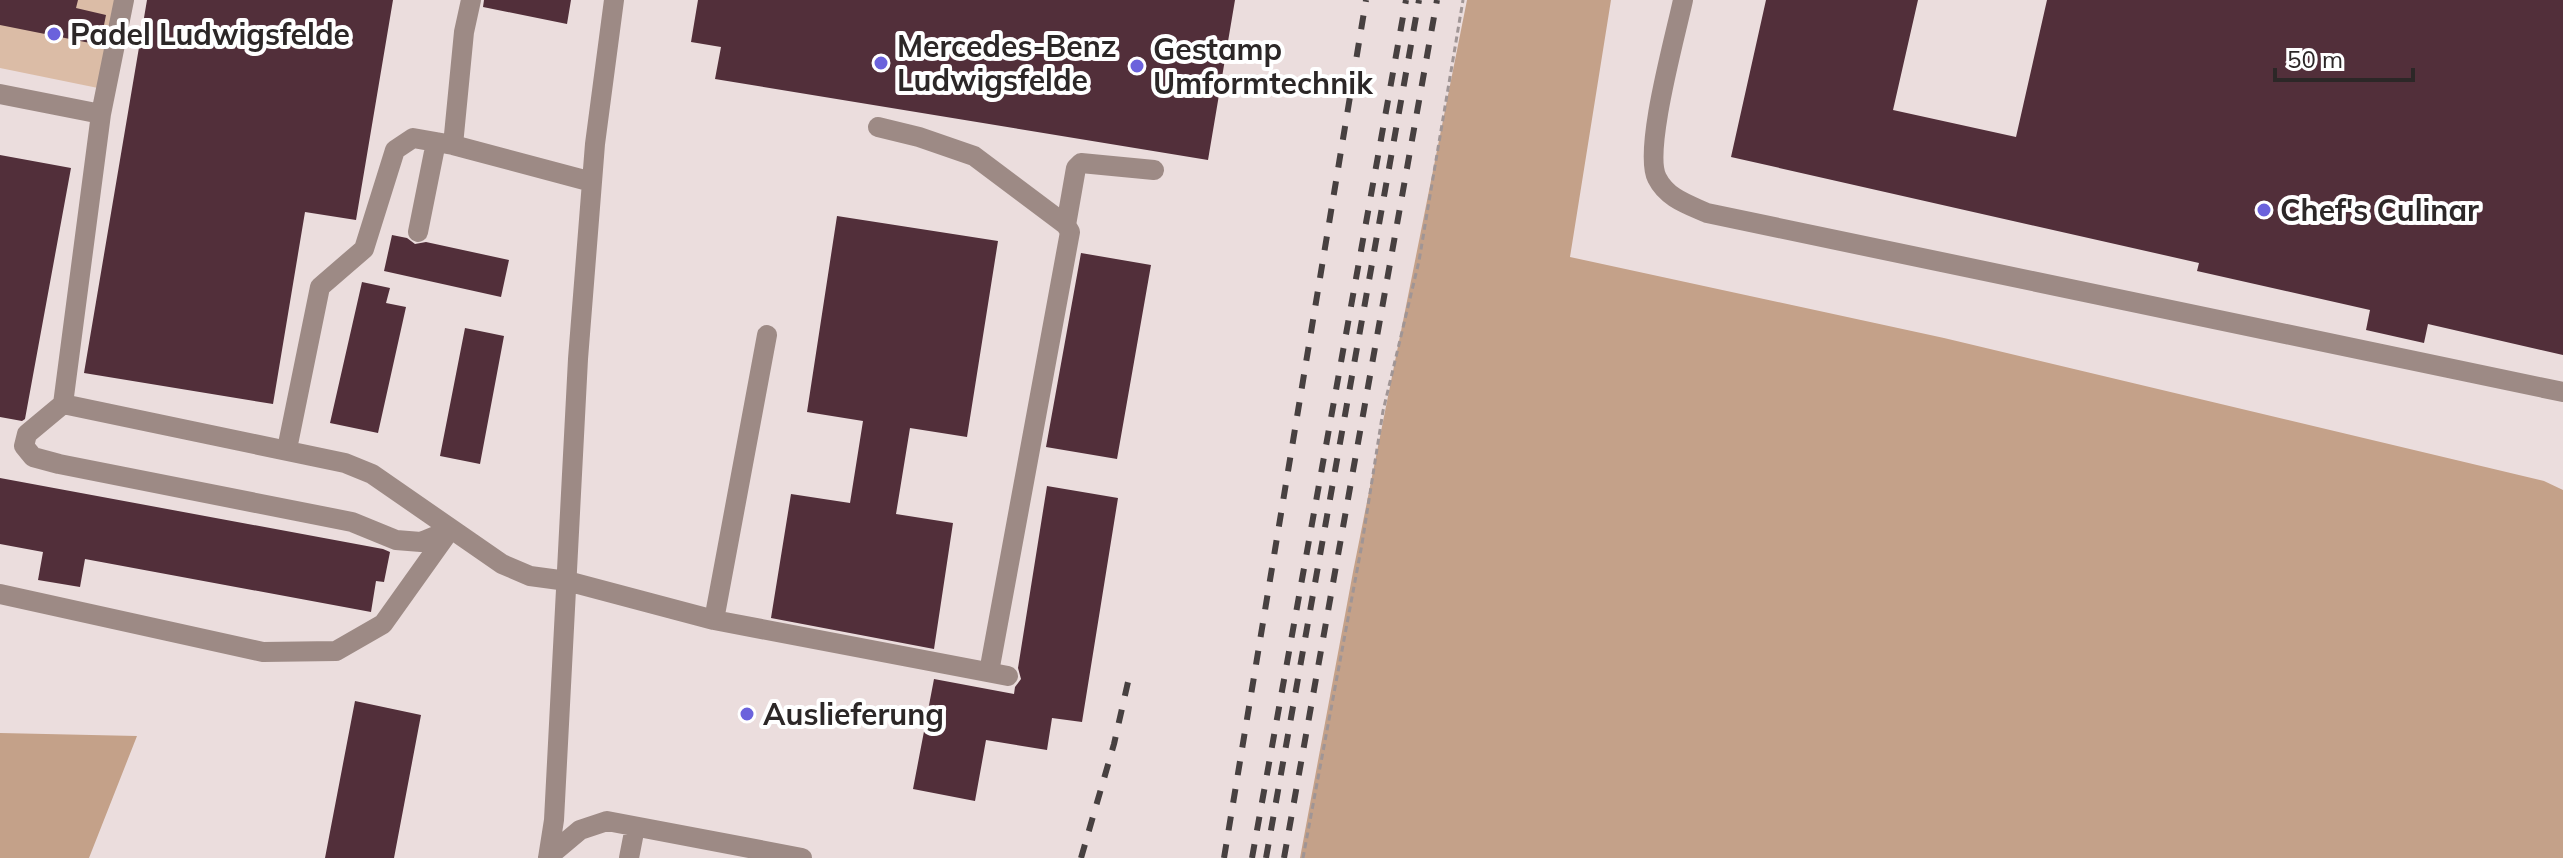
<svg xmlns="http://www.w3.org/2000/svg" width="2563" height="858" viewBox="0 0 2563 858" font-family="Mulish,sans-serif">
<rect width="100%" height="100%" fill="#ebdddd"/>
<path fill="#dbbca6" d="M0 0H115L98 88 0 68Z"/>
<path fill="#c4a189" d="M1467 0H1611L1570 257 1944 338 2544 481 2563 490V858H1300L1353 572Z
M0 733 137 736 89 858H0Z"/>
<path fill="#522f3a" d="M0 0H78L76 8 106 15 100 45 0 25Z
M147 0H393L356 220 305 212 273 404 84 373Z
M484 0H571L567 24 483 7Z
M698 0H1235L1208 160 715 79 721 47 691 42Z
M1766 0H1918L1893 110 2016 137 2047 0H2563V355L2428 324 2424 343 2366 330 2370 310 2197 271 2199 263 1731 157Z
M0 155 71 168 25 419 22 421 0 417Z
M837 216 998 241 967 437 910 428 896 514 953 523 934 649 771 618 791 494 850 503 863 421 807 412Z
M392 235 407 238 415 244 426 242 509 260 501 297 384 271Z
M1081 253 1151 265 1117 459 1046 447Z
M362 282 390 288 386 303 406 307 378 433 330 423Z
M465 328 504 336 480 464 440 456Z
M0 478 383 549 390 552 384 582 376 581 371 612 85 559 80 587 38 580 43 552 0 544Z
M1047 486 1118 498 1082 722 1052 718 1047 750 986 740 975 801 913 789 934 679 1014 694 1015 687 1021 679 1018 668Z
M355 701 421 715 394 858H325Z"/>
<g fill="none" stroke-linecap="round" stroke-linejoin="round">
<path stroke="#a09595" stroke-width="3" stroke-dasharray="6 4" stroke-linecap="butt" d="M1303 858 1362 544 1383 411 1419 261 1463 0"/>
<path stroke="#9d8a85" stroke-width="20" d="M1683 0C1676 34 1643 151 1657 178 1667 198 1687 204 1707 213L2563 392
M0 94 101 114 63 404 27 434 24 446 33 457 59 464 352 522 396 540 421 542 450 530
M101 114 124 0
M878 127 919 137 974 156 1066 225 1070 232 989 672
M453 145 464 32 471 0
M1066 225 1076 168 1081 163 1154 170
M418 232 436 142
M63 404 345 463 372 474 502 564 530 576 567 581 714 620 1008 676
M287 449 320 287 364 249 395 150 413 138 453 145 592 182
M0 594 263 652 336 651 383 624 450 530
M714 620 767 335
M548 857 580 830 607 821 802 858
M548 858 554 820 578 359 595 144 614 0
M629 858 635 827"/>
<path stroke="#474040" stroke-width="6" stroke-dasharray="14 14" stroke-linecap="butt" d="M1081 858 1114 744 1128 682
M1224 858 1366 0
M1252 858 1406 0
M1266 858 1419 0
M1284 858 1437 0"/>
</g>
<g fill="#6b62dc" stroke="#fff" stroke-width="3">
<circle cx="54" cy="34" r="8"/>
<circle cx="881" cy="63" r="8"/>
<circle cx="1137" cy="66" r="8"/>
<circle cx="2264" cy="210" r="8"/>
<circle cx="747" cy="714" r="8"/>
</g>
<g text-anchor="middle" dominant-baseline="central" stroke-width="8" stroke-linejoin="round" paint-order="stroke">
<g font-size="30" font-weight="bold" fill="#2c2727" stroke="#fff" text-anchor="start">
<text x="70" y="34">Padel Ludwigsfelde</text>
<text x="897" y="46">Mercedes-Benz<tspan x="897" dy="34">Ludwigsfelde</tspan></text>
<text x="1153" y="49">Gestamp<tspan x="1153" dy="34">Umformtechnik</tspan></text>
<text x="2280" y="210">Chef's Culinar</text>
<text x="763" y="714">Auslieferung</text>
</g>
</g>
<path d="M2275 68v12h138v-12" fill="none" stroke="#2c2727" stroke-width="4"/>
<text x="2287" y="68" font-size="24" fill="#2c2727" stroke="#ffffff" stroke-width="6" paint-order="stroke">50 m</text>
</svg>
